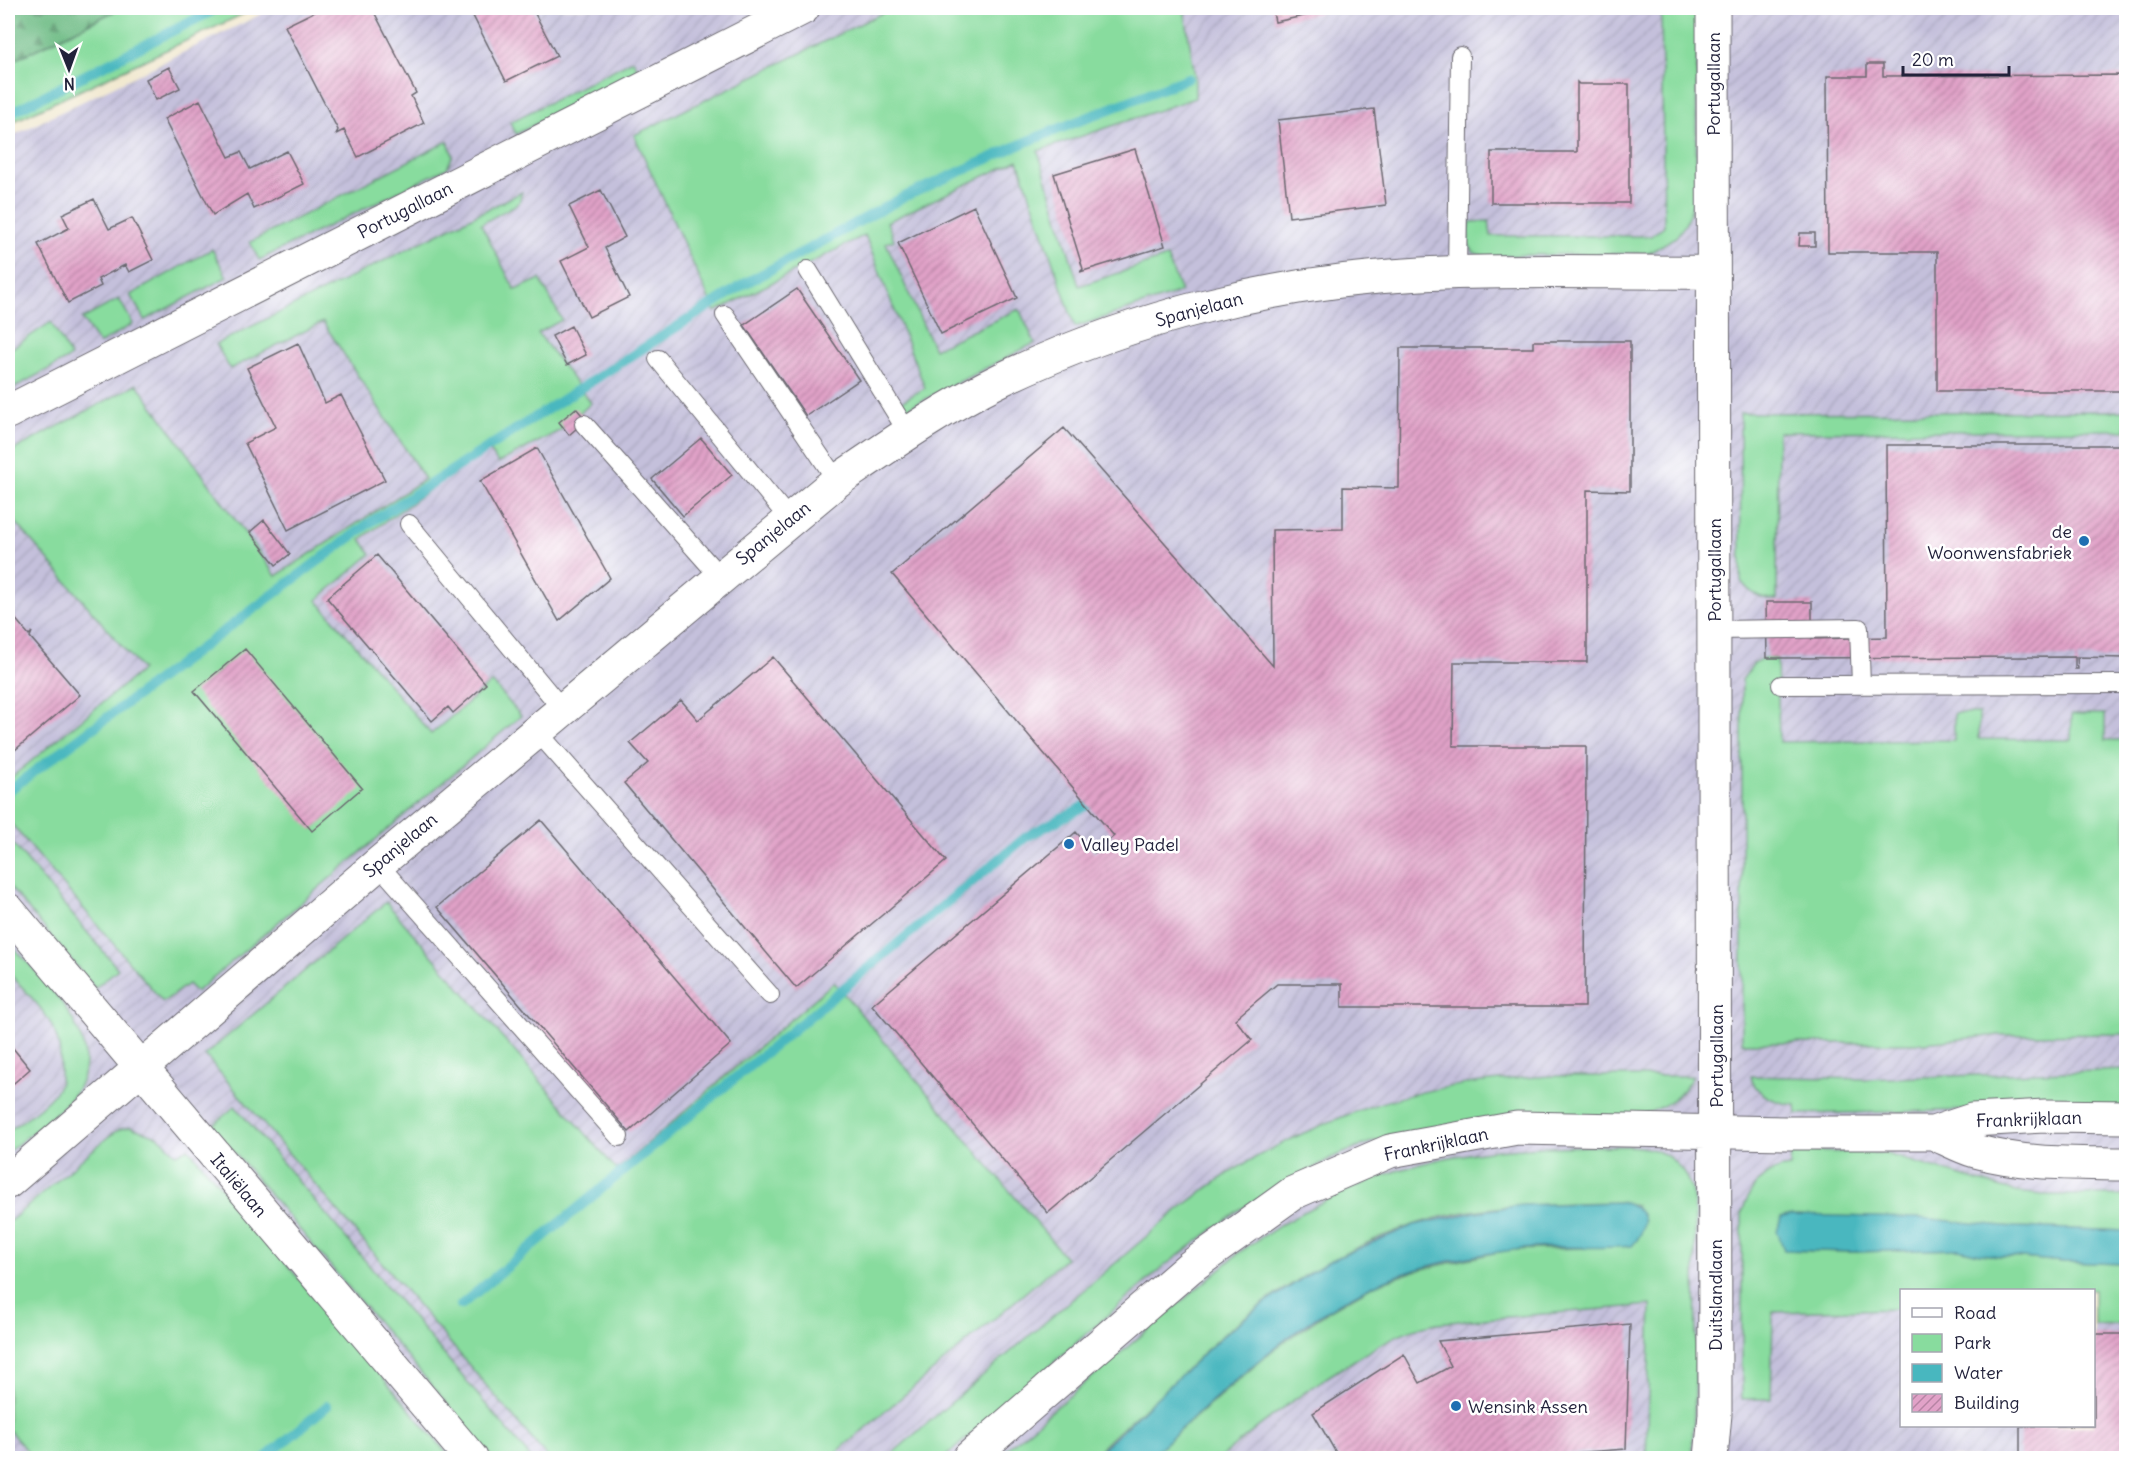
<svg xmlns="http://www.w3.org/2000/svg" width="2134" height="1466" viewBox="0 0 2134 1466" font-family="Delius,sans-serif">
<defs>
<pattern id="industrial-furrows" width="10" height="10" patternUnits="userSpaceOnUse" patternTransform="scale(1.5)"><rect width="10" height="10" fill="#c4c0db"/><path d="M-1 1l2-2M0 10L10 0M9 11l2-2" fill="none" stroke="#a8a5bd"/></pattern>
<pattern id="forest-firs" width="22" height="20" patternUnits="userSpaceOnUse" patternTransform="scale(1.5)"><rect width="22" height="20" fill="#6ebc85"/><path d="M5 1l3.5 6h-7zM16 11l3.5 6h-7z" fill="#5a986e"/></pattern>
<pattern id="building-hatch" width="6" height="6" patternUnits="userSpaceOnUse" patternTransform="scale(1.5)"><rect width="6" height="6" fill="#e1a2c8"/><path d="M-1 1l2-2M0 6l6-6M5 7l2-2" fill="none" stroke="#b684a4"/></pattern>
</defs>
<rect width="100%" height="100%" fill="#fff"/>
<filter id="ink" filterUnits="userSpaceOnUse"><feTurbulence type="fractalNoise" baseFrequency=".0167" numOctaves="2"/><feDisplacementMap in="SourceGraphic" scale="12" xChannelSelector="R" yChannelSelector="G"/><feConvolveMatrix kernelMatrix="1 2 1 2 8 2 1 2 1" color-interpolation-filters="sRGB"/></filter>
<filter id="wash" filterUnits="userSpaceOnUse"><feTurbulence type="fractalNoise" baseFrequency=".008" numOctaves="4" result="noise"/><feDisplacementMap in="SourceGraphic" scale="24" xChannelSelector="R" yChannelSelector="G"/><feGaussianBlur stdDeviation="1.35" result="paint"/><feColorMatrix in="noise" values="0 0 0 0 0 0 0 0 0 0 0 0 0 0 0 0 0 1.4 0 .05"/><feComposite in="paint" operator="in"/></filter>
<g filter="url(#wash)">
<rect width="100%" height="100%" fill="#f1e8cf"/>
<path fill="url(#industrial-furrows)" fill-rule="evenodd" d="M274 8H2126V1458H8V138ZM1902 1290H2094V1426H1902Z"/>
<path fill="#88dc9e" stroke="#557f6c" stroke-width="1.5" d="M121 8H256L8 124V63Z
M892 8H1184L1195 76V98L1038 151 1079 286 1167 257 1181 292 1075 327 1018 160 887 222 894 240 886 243 934 349 1019 309 1035 343 906 409 902 401 925 388 865 235 715 312 634 135Z
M1661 8H1697L1696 181 1695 199 1685 225 1676 237 1649 253 1485 256 1474 253 1468 243 1470 222 1489 221 1491 236H1651L1664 226Z
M633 60 639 72 516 134 510 122Z
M448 141 453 155 447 168 259 260 250 242Z
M522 192 519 203 481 224 515 290 540 279 562 320 538 333 591 403 563 429 498 463 488 448 361 539 371 554 317 600 431 734 492 682 521 716 196 992 188 984 163 1002 8 820V780L142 670 8 513V453L137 384 276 576 425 479 323 322 230 369 216 344Z
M212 249 227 277 145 320 130 295Z
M119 299 133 324 99 344 82 319Z
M51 322 71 357 8 391V351Z
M2126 411V430L1778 432 1777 600C1761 599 1750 594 1741 581L1740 413Z
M1764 658 1777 659 1779 742 1954 740V713H1979V739L2071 740 2072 714H2105V740H2126V1034L2000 1035 1924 1043H1742V680L1754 663Z
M8 838 118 969 95 988 8 885Z
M386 902 617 1170 834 982 1066 1258 830 1458H548L205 1055Z
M8 941C41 979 114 1042 73 1095 56 1117 29 1134 8 1152V1131C22 1121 53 1101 59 1085 61 1079 60 1071 60 1066 63 1024 34 1001 8 972Z
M2126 1070V1107L1797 1114 1796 1105C1779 1104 1754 1095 1751 1076L1864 1079Z
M1552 1076H1693C1680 1097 1665 1108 1641 1115L1374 1141 1331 1158 1239 1210 1163 1267 944 1458H887C954 1400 1022 1341 1091 1284 1141 1242 1191 1194 1249 1161 1284 1141 1322 1124 1360 1110 1422 1087 1487 1080 1552 1076Z
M235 1106 531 1458H493L212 1126Z
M130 1127 158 1136 177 1154 188 1148 451 1458H33L8 1429V1223L109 1136 120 1129Z
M1630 1146C1656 1148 1672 1153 1686 1177 1699 1199 1694 1238 1695 1263 1696 1328 1697 1394 1691 1458H1646L1651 1305 1437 1323C1400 1330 1381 1344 1350 1363 1303 1391 1262 1423 1220 1458H1148L1273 1350 1332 1309 1374 1285 1418 1270 1507 1250 1585 1248 1636 1205 1621 1202C1552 1204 1479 1203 1413 1225 1343 1248 1278 1289 1221 1336 1202 1353 1184 1373 1165 1390 1151 1404 1099 1445 1093 1458H996L1240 1252C1309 1203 1389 1165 1474 1153 1525 1145 1578 1147 1630 1146Z
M1791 1151 1883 1153 2016 1192 2044 1195H2126V1231L2014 1227 1919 1218 1781 1217 1784 1250 1852 1252 1958 1249 1980 1254 2064 1262 2126 1264V1324L2094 1325V1290H1902L1901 1309 1773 1312 1771 1399H1742V1213C1749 1189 1764 1169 1790 1167Z"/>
<path fill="url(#forest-firs)" stroke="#486f60" stroke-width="1.5" d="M8 8H121L8 63Z"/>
<path fill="#48b7bf" stroke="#356c7d" stroke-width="1.5" d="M1621 1202C1648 1208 1650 1226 1632 1246 1590 1250 1548 1244 1506 1251 1462 1257 1415 1267 1374 1285 1288 1325 1218 1397 1148 1458H1093L1220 1338 1259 1307 1327 1262 1414 1225 1475 1212 1522 1205Z
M1792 1215 1919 1218 2014 1227 2126 1231V1264L2064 1262 1980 1254 1958 1249 1852 1252 1784 1250 1777 1231 1781 1217Z"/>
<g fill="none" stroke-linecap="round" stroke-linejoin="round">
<path stroke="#48b7bf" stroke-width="10" d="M8 114 218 8
M8 791 371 522 744 284 904 197 1028 141 1188 78
M461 1305 1026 837 1098 799
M265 1458 327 1406"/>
</g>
<g id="blocks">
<path fill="url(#building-hatch)" d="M322 8H372L416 93 411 96 424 123 358 157 344 130 336 134 338 130 285 26Z
M469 8H532L557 56 506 81Z
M1272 8H1337V9L1275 22Z
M1867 64H1883V76L2126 75V391H1937V252H1828L1827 76H1867Z
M169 67 180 88 156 100 146 79Z
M1577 82 1579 84H1629V203H1491V152H1577Z
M200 100 229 157 241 152 250 169 287 151 304 184 254 209 247 194 213 215 164 119Z
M1374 109 1386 205 1289 217 1278 120Z
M1135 149 1165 246 1080 272 1083 269 1054 174Z
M601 190 625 237 605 248 629 297 589 317 561 261 589 247 569 206Z
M94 199 109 229 132 218 153 260 129 272 125 265 98 279 101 286 68 303 38 244 69 228 62 214Z
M974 206 1017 298 941 334 898 243Z
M1800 233H1815V246H1799Z
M797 289 859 380 806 416 744 325Z
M571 326 586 355 567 365 552 336Z
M1533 341H1630V491L1587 490V662H1454L1453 746H1586L1585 1007H1342V984H1277L1235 1019 1252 1040 1048 1213 872 1005 1076 832 1094 853 1114 836 892 574 1064 428 1273 666 1272 530 1343 529V487L1399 488 1400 348H1533Z
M298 343 325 403 341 395 385 480 288 530 245 443 276 427 247 368Z
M576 408 586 420 569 435 559 422Z
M701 438 732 475 683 516 652 479Z
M1886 445H2126V658L2077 657 2078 669H2075V657L1767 658 1766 602H1812V639L1887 637Z
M537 448 610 578 559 621 480 481Z
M264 520 290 554 276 565 250 532Z
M377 555 486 684 453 713 448 707 432 721 327 598Z
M8 610 29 635 32 632 30 637 80 695 8 756Z
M245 649 362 788 312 831 194 691Z
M773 657 946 861 796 988 624 783 648 763 630 743 681 700 698 720Z
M541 820 731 1044 629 1132 437 907Z
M8 1042 30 1069 8 1088Z
M1630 1324 1626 1449 1508 1458H1339L1313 1413 1404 1354 1420 1383 1451 1366 1438 1341Z
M2094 1334H2126V1458H2020V1426H2094Z"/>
</g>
</g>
<g filter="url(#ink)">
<use href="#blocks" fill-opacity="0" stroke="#6a676f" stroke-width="1.5"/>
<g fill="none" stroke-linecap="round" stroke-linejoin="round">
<defs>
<path id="lane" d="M808 270 908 433
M1457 274 1460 56
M725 315 837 481
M658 359 789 519
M584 424 720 577
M409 524 562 709
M1715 630 1859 628 1861 685
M1781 685 2126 684
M536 730 770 995
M378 864 619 1137"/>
<path id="street" d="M8 412 803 8
M8 910 471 1458
M1933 1133C1947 1139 1961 1147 1975 1151 2025 1165 2075 1163 2126 1164
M8 1182 378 864 837 481C890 445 944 407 1002 379 1133 317 1277 281 1421 274 1518 269 1616 273 1713 272
M969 1458 1190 1267 1293 1193 1390 1151 1517 1128 1787 1133H1933L1972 1120 2045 1116 2126 1117
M1711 1458 1715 1414 1713 8"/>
</defs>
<use href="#lane" stroke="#6a676f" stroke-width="20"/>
<use href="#street" stroke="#6a676f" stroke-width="35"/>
<use href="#lane" stroke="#fff" stroke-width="18"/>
<use href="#street" stroke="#fff" stroke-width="33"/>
</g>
</g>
<g fill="#1f6fb2" stroke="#fff" stroke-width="2">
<circle cx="2084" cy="541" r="6"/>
<circle cx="1069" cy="844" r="6"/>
<circle cx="1456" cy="1406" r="6"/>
</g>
<g text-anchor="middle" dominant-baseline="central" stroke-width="5" stroke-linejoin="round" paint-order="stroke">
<g font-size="18" fill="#22223b" stroke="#fff">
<text transform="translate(1713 84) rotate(-90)">Portugallaan</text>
<text transform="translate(405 210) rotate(-27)">Portugallaan</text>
<text transform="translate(1199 309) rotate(-15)">Spanjelaan</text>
<text transform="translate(773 533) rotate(-39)">Spanjelaan</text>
<text transform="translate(1714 570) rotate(-90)">Portugallaan</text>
<text transform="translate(400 845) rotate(-40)">Spanjelaan</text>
<text transform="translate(1716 1056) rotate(-90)">Portugallaan</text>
<text transform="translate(2029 1119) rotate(-2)">Frankrijklaan</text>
<text transform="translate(1436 1144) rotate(-12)">Frankrijklaan</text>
<text transform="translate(239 1185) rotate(50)">Italiëlaan</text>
<text transform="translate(1715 1295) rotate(-90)">Duitslandlaan</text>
</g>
<g font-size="18" fill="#22223b" stroke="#fff" text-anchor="start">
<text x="2072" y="531" text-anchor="end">de<tspan x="2072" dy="21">Woonwensfabriek</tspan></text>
<text x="1081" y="844">Valley Padel</text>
<text x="1468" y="1406">Wensink Assen</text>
</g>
</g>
<rect width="2134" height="1466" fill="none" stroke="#fff" stroke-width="30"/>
<rect x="1900" y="1289" width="195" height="138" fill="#ffffff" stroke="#a7a7b1" stroke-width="1.5"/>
<rect x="1912" y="1308" width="30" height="9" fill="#ffffff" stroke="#a7a7b1" stroke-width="1.5"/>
<text x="1954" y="1319" font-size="18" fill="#22223b">Road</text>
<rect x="1912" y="1334" width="30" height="18" fill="#88dc9e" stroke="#a7a7b1" stroke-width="1.5"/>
<text x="1954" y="1349" font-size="18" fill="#22223b">Park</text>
<rect x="1912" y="1364" width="30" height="18" fill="#48b7bf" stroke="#a7a7b1" stroke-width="1.5"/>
<text x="1954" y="1379" font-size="18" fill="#22223b">Water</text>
<rect x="1912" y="1394" width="30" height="18" fill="url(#building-hatch)" stroke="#a7a7b1" stroke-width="1.5"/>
<text x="1954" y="1409" font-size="18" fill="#22223b">Building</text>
<g transform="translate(69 69) rotate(179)" stroke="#ffffff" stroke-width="4.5" paint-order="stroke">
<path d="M0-4.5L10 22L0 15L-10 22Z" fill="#22223b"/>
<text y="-9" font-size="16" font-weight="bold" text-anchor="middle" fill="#22223b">N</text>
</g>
<path d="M1903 66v9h106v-9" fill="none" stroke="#22223b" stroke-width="3"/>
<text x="1912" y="66" font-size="18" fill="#22223b" stroke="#ffffff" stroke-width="4.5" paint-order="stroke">20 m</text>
</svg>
